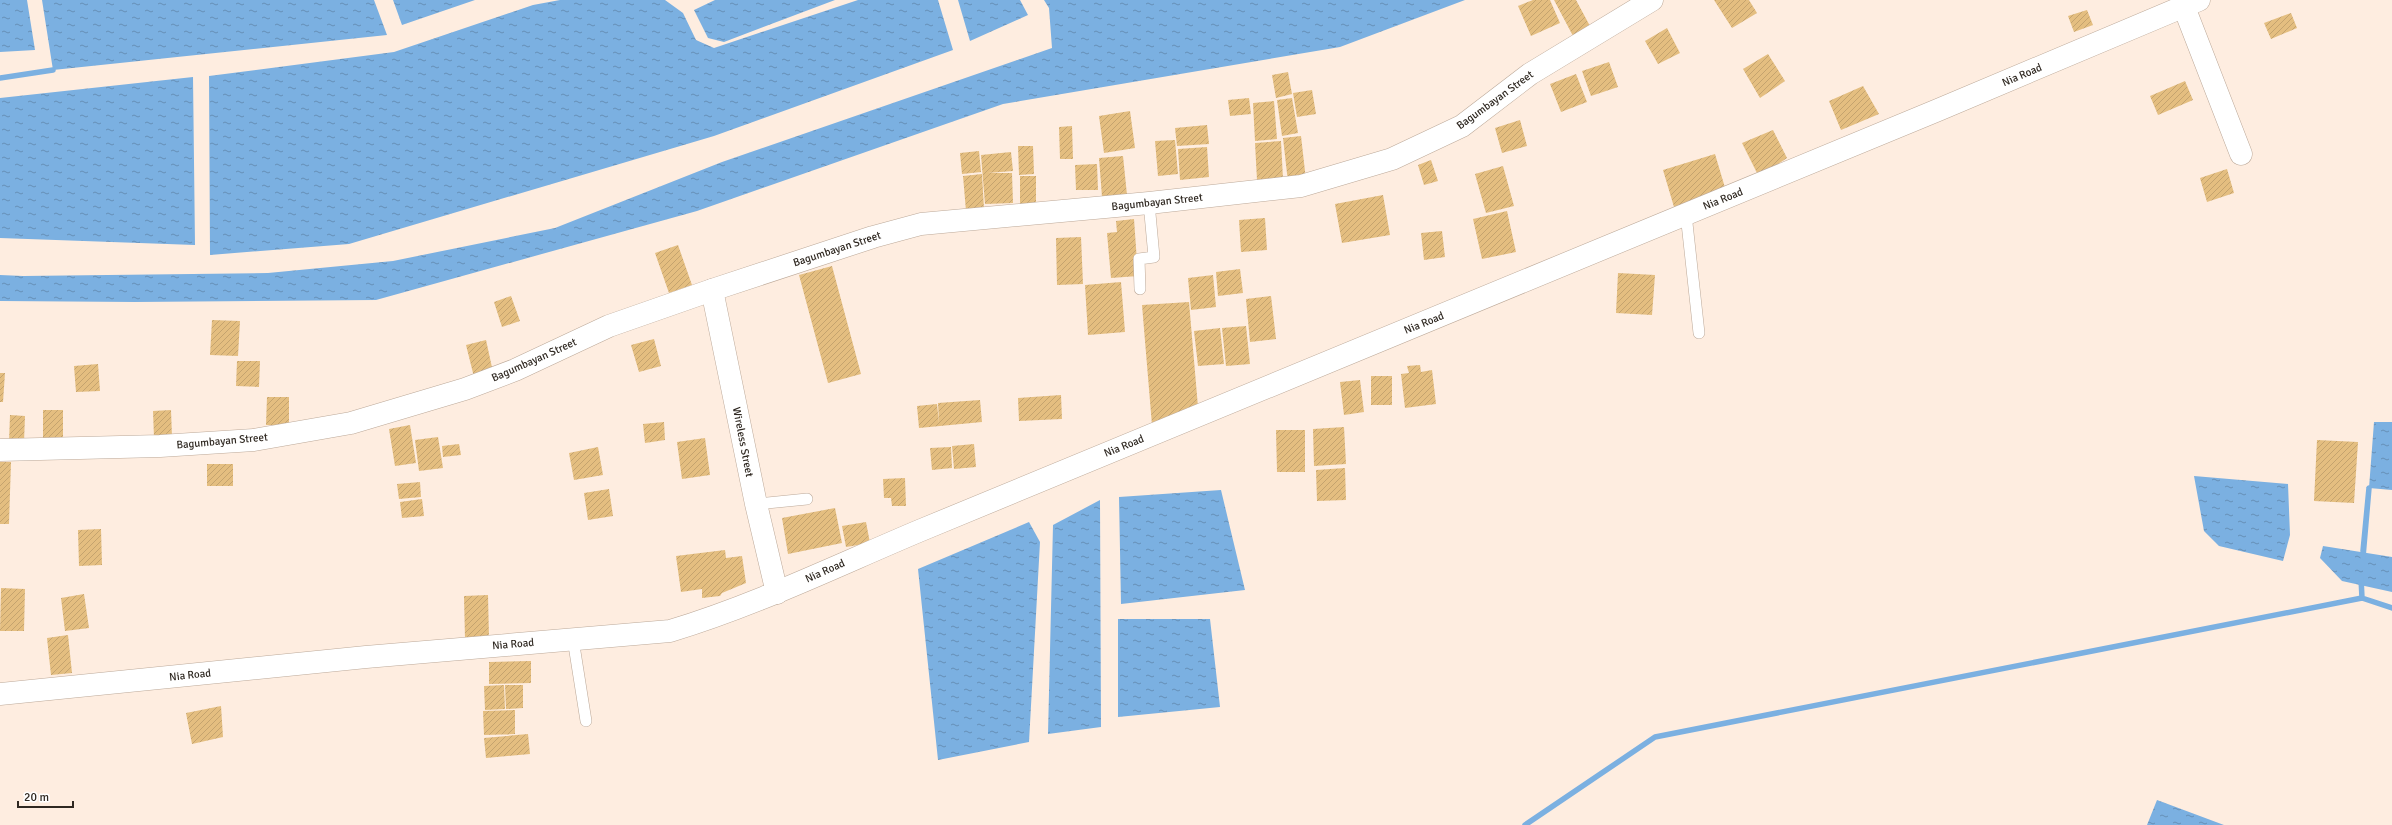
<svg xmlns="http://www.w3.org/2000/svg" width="2392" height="825" viewBox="0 0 2392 825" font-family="Signika,sans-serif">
<defs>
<pattern id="water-ripples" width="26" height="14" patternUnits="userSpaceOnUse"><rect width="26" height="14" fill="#7bb0e1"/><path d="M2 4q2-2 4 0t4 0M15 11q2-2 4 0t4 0" fill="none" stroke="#658fb6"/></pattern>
<pattern id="building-hatch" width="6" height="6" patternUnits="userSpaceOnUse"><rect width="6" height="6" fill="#e4be80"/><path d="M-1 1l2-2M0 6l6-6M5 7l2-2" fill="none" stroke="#c4a36e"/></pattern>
</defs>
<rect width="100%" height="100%" fill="#feede0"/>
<path fill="url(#water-ripples)" d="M0 0H27L35 50 0 52Z
M42 0H374L387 35 53 70Z
M393 0H475L402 25Z
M560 0H665L683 13 696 40 714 48 858 0H938L953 50 714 136 349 244 210 255 209 76 394 52 533 5Z
M715 0H835L724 42 708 38 694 10Z
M958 0H1020L1028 15 970 41Z
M1044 0H1465L1340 47 1003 104 697 211 376 300 135 302 0 301V275L23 276 268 273 393 261 555 228 722 162 1052 48 1049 8Z
M193 77 195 245 0 238V98Z
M2374 422H2392V490L2369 488Z
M2194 476 2288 484 2290 535 2283 561 2219 546 2204 531Z
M1221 490 1245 590 1121 604 1119 497Z
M1100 500 1101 727 1048 734 1053 525Z
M1029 522 1040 542 1029 742 938 760 918 569Z
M2323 546 2392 557V592L2342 581 2320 558Z
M1118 619H1210L1220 707 1118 717Z
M2157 800 2224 825H2147Z"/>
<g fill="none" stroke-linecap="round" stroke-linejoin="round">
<path stroke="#7bb0e1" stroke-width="5.5" d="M0 78 53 70
M2363 557 2369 488 2363 551
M2361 578 2362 598 2392 608
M1525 825 1655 737 2362 598"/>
</g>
<path fill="url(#building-hatch)" d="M1533 0H1550L1560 23 1531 36 1518 6Z
M1554 0H1576L1590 26 1573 36Z
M1714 0H1749L1757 13 1732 28Z
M2087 10 2093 25 2074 32 2068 16Z
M2291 13 2297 28 2271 39 2264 23Z
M1667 28 1680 53 1658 64 1645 41Z
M1768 54 1785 81 1760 98 1743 69Z
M1609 62 1618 87 1591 96 1582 71Z
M1288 72 1292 94 1276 98 1272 75Z
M1576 74 1587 102 1561 112 1550 84Z
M2185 81 2193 100 2158 115 2150 96Z
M1863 86 1879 114 1841 130 1829 101Z
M1312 90 1316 114 1297 117 1293 93Z
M1249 98 1251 114 1230 116 1228 100Z
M1292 98 1298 133 1282 136 1277 100Z
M1274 101 1277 139 1255 141 1253 103Z
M1130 111 1135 148 1104 153 1099 116Z
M1520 120 1527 146 1502 153 1495 128Z
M1207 125 1209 144 1177 146 1175 128Z
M1072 126 1073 159H1060L1059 127Z
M1773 130 1787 158 1759 177 1742 143Z
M1301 136 1306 180 1288 182 1283 138Z
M1175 140 1178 174 1158 176 1155 141Z
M1281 141 1283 179 1257 180 1255 143Z
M1018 146H1033L1034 174 1019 175Z
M1207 147 1209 177 1180 180 1178 149Z
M979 151 981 172 962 174 960 153Z
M1011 152 1013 171 988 173H1012L1013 203 985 204 981 155Z
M1715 154 1726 191 1674 207 1663 170Z
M1123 156 1127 195 1102 197 1099 158Z
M1431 160 1438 181 1424 185 1418 165Z
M1097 164 1098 190H1076L1075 165Z
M1503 166 1514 206 1486 213 1475 174Z
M2227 169 2234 193 2207 202 2200 178Z
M982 174 984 209 966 211 963 176Z
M1020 176H1036V205H1020Z
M1383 195 1390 235 1342 243 1335 204Z
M1507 211 1516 252 1482 259 1473 219Z
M1265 218 1267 250 1241 252 1239 220Z
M1134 219 1138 276 1111 278 1107 233 1117 232 1116 221Z
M1442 231 1445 257 1424 260 1421 233Z
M1081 237 1083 284 1057 285 1056 238Z
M678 245 692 285 669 293 655 253Z
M832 266 861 374 828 383 799 275Z
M1240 269 1243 293 1218 296 1216 272Z
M1618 273 1655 275 1652 315 1616 313Z
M1213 275 1216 307 1191 310 1188 278Z
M1121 282 1125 332 1088 335 1085 285Z
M511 296 520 321 502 327 494 302Z
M1271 296 1276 339 1250 342 1246 299Z
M1189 302 1198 407 1152 425 1142 305Z
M212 320 240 321 238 356 210 355Z
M1246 326 1250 364 1226 366 1222 328Z
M1220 328 1224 364 1198 366 1194 331Z
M654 339 661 366 639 372 631 345Z
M486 340 493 372 474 377 466 345Z
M237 361H260L259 387 236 386Z
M98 364 100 391 76 392 74 366Z
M1420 365 1421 372 1432 370 1436 404 1405 408 1401 374 1409 373 1407 366Z
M0 373H5L3 402H0Z
M1371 376H1392V405H1371Z
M1360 380 1364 412 1344 415 1340 382Z
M1061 395 1062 419 1019 421 1018 398Z
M267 397H289V425H266Z
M980 400 982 422 919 428 917 406 937 404 939 423 938 403Z
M43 410H63V443H43Z
M171 410 172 437 154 438 153 411Z
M10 415 25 416 24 442H9Z
M664 422 665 440 645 443 643 424Z
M410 425 416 463 395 466 389 429Z
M1344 427 1346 464 1314 466 1313 429Z
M1276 430H1305V472H1277Z
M438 437 443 468 419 471 415 440Z
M705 438 710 475 682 479 677 442Z
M2317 440 2358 442 2354 503 2314 501Z
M459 444 461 455 443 457 442 446Z
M974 444 976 467 954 469 952 446Z
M598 447 603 475 574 480 569 453Z
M951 447 952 468 932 470 930 448Z
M0 462H11L9 524H0Z
M207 464H233V486H207Z
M1345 468 1346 500 1317 501 1316 470Z
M905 478 906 506H892L891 498H884L883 479Z
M420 482 421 497 399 499 397 484Z
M609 489 613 516 588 520 584 493Z
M422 499 424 516 402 518 400 502Z
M835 508 842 543 788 554 782 518Z
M866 522 870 543 846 547 842 526Z
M101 529 102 565 79 566 78 530Z
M725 550 726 558 742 556 746 583 722 593 720 596 702 598V589L681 592 676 556Z
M1 588 25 589 24 631H0Z
M84 594 89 628 65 631 61 598Z
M488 595 489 638 465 639 464 596Z
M68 635 72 673 51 675 47 638Z
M531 661V683L489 684V662Z
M504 685 505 709 485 710 484 686Z
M505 685H523V708L506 709Z
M221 706 223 737 192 744 186 713Z
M515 710V734L484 735 483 711Z
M528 734 530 754 486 758 484 738Z"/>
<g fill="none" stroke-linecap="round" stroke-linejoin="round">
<defs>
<path id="lane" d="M1686 214 1699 333
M1140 289 1139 259 1154 257 1149 203
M756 504 807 499
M573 639 586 721"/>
<path id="street" d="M2184 7 2241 154
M712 290 756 504 777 593"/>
<path id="secondary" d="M0 450 160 446 254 440 351 423 465 389 515 370 609 326 712 290 873 237 921 224 1149 203 1301 186 1392 159 1462 126 1530 74 1652 0
M0 694 366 657 670 631C756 605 836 566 919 531L1938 110 2199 0"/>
</defs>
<use href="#lane" stroke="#bca999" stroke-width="12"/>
<use href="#street" stroke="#bca999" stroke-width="23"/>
<use href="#secondary" stroke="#bca999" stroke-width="23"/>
<use href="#lane" stroke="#fff" stroke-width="11"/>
<use href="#street" stroke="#fff" stroke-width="22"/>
<use href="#secondary" stroke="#fff" stroke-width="22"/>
</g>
<g text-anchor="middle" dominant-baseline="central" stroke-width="3" stroke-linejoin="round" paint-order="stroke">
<g font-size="11" fill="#2f2821" stroke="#fff">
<text transform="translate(2022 75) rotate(-23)">Nia Road</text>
<text transform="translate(1495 100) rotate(-36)">Bagumbayan Street</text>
<text transform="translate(1723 199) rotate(-22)">Nia Road</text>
<text transform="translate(1157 202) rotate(-6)">Bagumbayan Street</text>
<text transform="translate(837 249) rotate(-18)">Bagumbayan Street</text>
<text transform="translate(1424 323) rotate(-22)">Nia Road</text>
<text transform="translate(534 360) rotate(-24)">Bagumbayan Street</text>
<text transform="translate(222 441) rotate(-5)">Bagumbayan Street</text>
<text transform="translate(743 442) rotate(79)">Wireless Street</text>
<text transform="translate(1124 446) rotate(-22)">Nia Road</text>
<text transform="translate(825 571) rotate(-24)">Nia Road</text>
<text transform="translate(513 644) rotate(-5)">Nia Road</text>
<text transform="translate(190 675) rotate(-6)">Nia Road</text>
</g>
</g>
<path d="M18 801v6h55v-6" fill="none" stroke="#2f2821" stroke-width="2"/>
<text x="24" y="801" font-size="12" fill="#2f2821" stroke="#ffffff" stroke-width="3" paint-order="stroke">20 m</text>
</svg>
